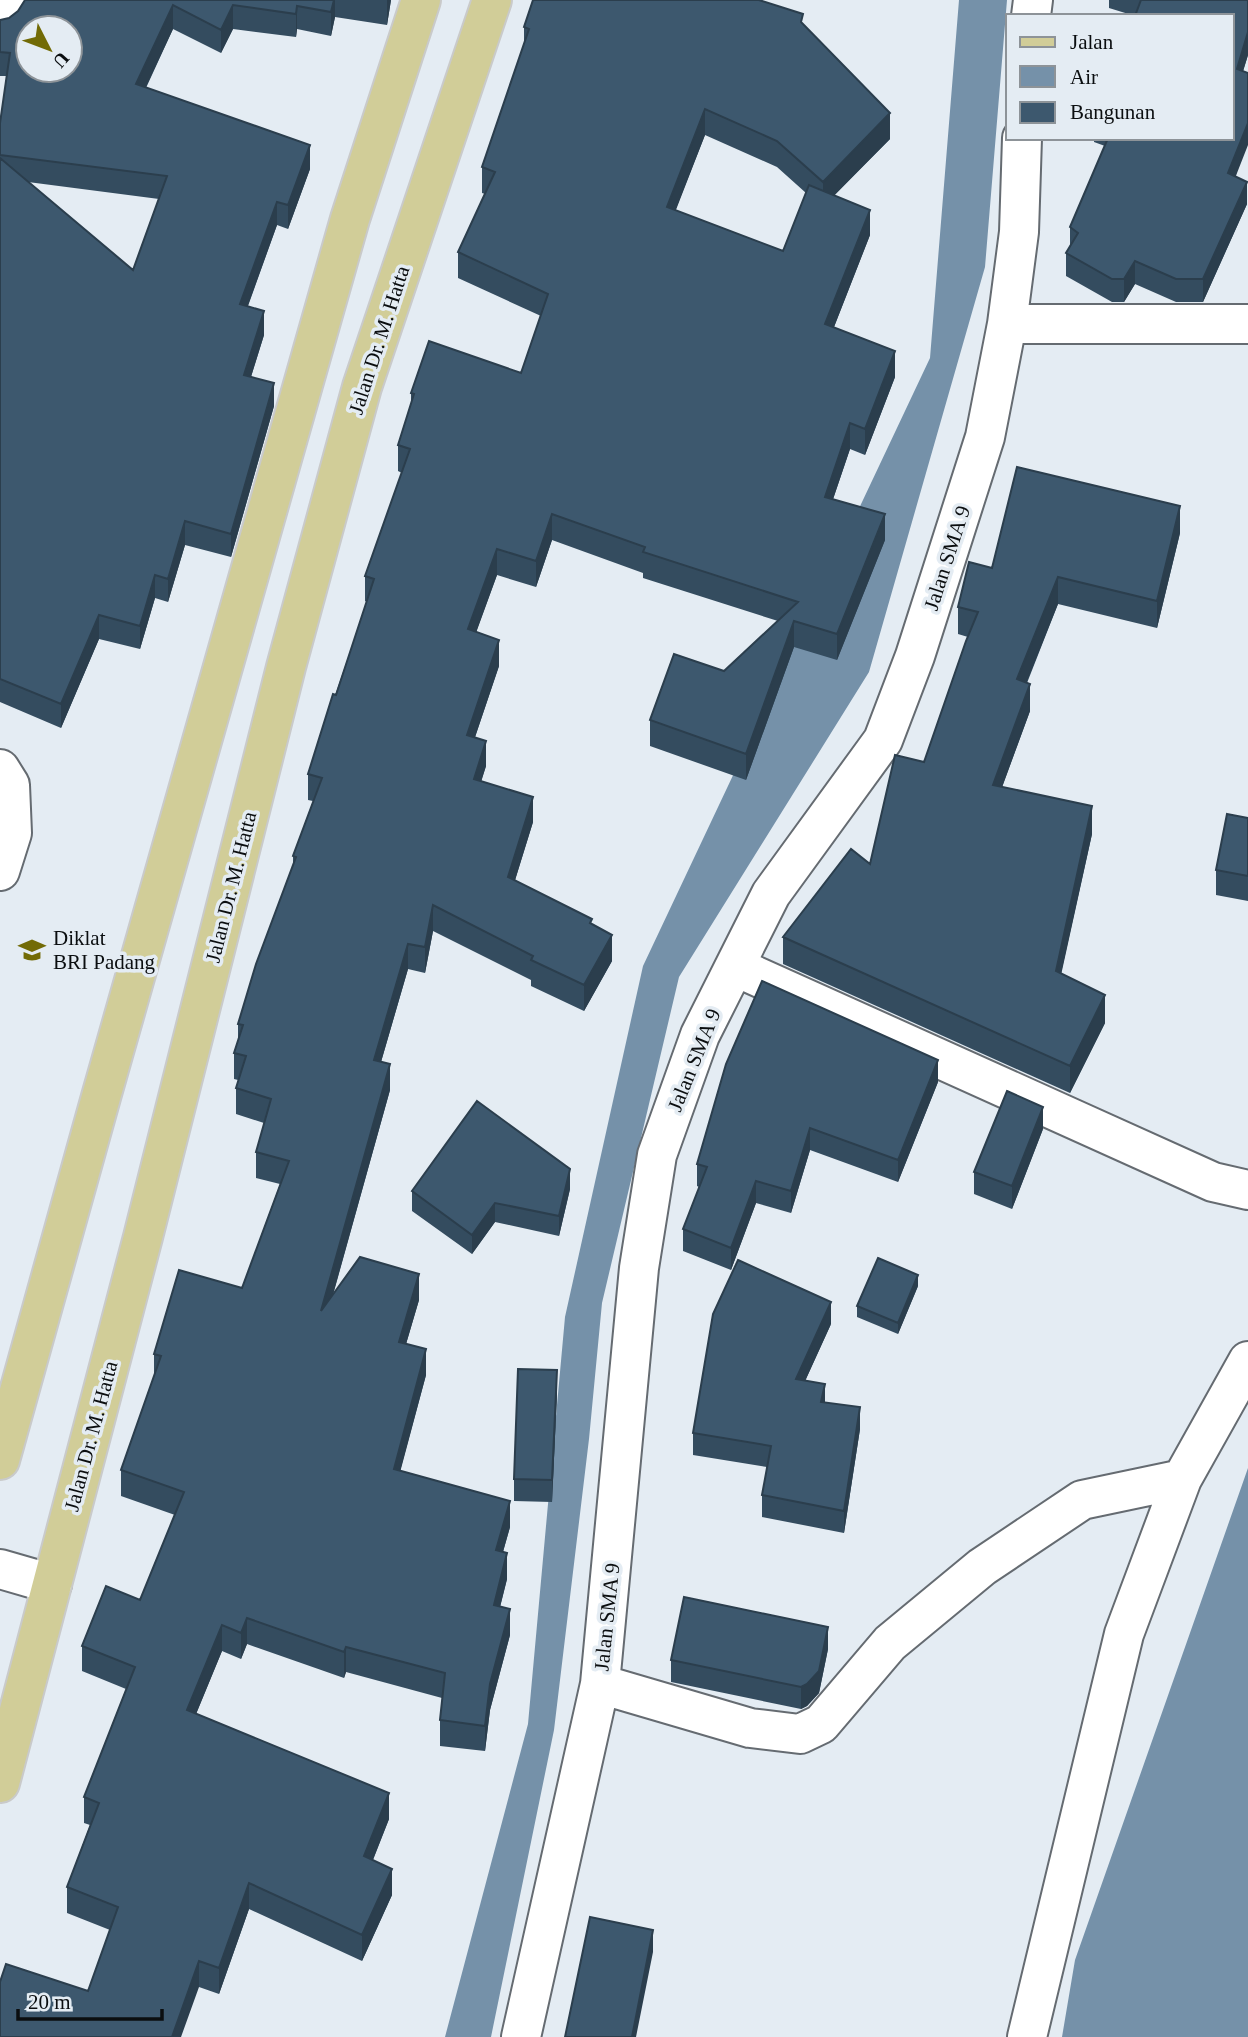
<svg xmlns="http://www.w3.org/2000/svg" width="1248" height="2037" viewBox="0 0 1248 2037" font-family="'Times New Roman',serif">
<rect width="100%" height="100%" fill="#e4ecf3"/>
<path fill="#7591a9" d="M959 0H1007L985 267 869 672 679 977 602 1303 589 1439 554 1730 491 2037H445L528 1724 565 1317 643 966 930 358Z
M1248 1468V2037H1062L1075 1960Z"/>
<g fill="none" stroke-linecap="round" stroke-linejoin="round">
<defs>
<path id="minor" d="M1031 16 1033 0
M0 22 14 0
M1007 324H1248
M0 769 10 785 12 833 0 871
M736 967 1213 1182 1248 1190
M0 1569 52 1584
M600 1684 750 1728 800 1734 821 1724 890 1643 982 1567 1082 1500 1182 1479
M521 2037 600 1684 639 1268 657 1155 700 1035 771 894 883 740 915 656 985 437 1007 324 1019 232 1022 138
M1027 2037 1124 1634 1182 1479 1248 1361"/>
<path id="major" d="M0 1460 101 1097 350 219 421 0
M0 1783 143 1237 286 667 362 387 492 0"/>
</defs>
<use href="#minor" stroke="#656b71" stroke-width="42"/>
<use href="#major" stroke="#c9caca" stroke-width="42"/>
<use href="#minor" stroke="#fff" stroke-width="38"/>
<use href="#major" stroke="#d1cd98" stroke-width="38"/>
</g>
<path fill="#344c5f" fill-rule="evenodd" d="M25 0H391L387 25 335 17 331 36 297 29 296 37 233 29 221 53 173 29 146 88 310 169 288 229 277 225 248 306 264 335 251 377 274 406 231 557 185 545 168 602 155 598 140 649 99 639 61 728 0 702V123L7 76H0V20L9 18 18 11ZM28 182 159 199 133 270Z
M1109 0H1248V55L1243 71 1236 176 1247 204 1203 302H1176L1135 284 1124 302H1112L1066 276V253L1070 247V227L1105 146 1094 142V138H1232L1135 16 1109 8Z
M803 25 890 139 834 195 870 235 834 327 895 377 865 455 850 449 833 499 885 540 837 660 794 647 746 780 650 746V720L724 671 778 621 643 578V573L552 540 536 587 497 575 476 632 499 666 475 737 486 766 481 781 533 822 515 880 592 924 612 961 584 1011 531 986V980L433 931 425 973 408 969 381 1062 390 1090 333 1295 419 1300 406 1344 426 1375 400 1471 510 1527 503 1552 507 1579 500 1607 510 1635 490 1710 485 1751 440 1746V1720L442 1698 346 1672 344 1678 247 1644 241 1659 222 1651 196 1714 389 1819 373 1860 392 1895 362 1961 249 1909 219 1994 199 1987 88 1991 110 1930 67 1913V1887L90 1825 84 1823V1797L126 1689 82 1671V1646L140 1600 175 1515 121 1496V1470L154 1376V1354L242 1288 280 1184 256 1178V1152L264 1123 236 1114V1088L238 1080 234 1079V1053L238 1043V1024L293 866V856L313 801 308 800V774L367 602 365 601V576L402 473 398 471V445L411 404V393L521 373 541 316 458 278V252L485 194 482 193V167L524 46V27ZM705 135 777 167 806 193 783 251 675 211Z
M1180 533 1157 628 1058 604 1027 683 1030 711 1002 787 1092 834 1061 973 1105 1023 1070 1093 783 964V937L870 864 924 762 968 637 958 634V607L992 568Z
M1248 818V901L1216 895V870Z
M938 1082 898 1182 810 1150 791 1213 756 1203 731 1270 683 1251V1229L699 1187 697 1186V1164Z
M1043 1129 1012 1209 974 1194V1172Z
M570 1189 559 1236 495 1222 472 1254 412 1211V1191Z
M918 1286 898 1334 857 1317V1306Z
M831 1324 805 1381 825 1402 860 1429 844 1533 762 1517V1495L767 1467 693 1455V1433Z
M557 1392 552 1502 514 1501V1479Z
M828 1649 819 1693 807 1706 801 1709 671 1682V1660Z"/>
<path fill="#2b3e4d" d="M334 0H335V17L331 36V12Z
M387 0H391L387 25Z
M173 5V29L136 108V84Z
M233 5V29L221 53V30Z
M297 6V29L296 37V14Z
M1248 32V55L1237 91V69Z
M705 109V135L667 233V207Z
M890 113V139L823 207V182Z
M1248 123V145L1228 196V173Z
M310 145V169L288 229V205Z
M1247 182V204L1203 302V279Z
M277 202V225L240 327V304Z
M870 210V235L825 350V324Z
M1135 261V284L1124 302V279Z
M264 311V335L244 399V375Z
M895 351V377L865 455V429Z
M274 383V406L231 557V534Z
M850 423V449L825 523V497Z
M1180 506V533L1157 628V601Z
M552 514V540L536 587V561Z
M885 514V540L837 660V634Z
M185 521V545L168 602V579Z
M497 549V575L468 655V629Z
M155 575V598L140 649V626Z
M1058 577V604L1017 706V679Z
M99 615V639L61 728V704Z
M794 621V647L746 780V754Z
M499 640V666L467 761V735Z
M1030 684V711L993 812V785Z
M486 741V766L474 805V779Z
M533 797V822L508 903V877Z
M1092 806V834L1056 998V971Z
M433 905V931L425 973V947Z
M612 935V961L584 1011V985Z
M408 944V969L374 1086V1060Z
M1105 995V1023L1070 1093V1066Z
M938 1060V1082L898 1182V1160Z
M390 1064V1090L321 1337V1311Z
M1043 1107V1129L1012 1209V1186Z
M810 1128V1150L791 1213V1191Z
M570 1169V1189L559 1236V1216Z
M756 1181V1203L731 1270V1248Z
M495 1203V1222L472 1254V1235Z
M419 1274V1300L399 1368V1342Z
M918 1275V1286L898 1334V1323Z
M831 1302V1324L796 1401V1379Z
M426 1349V1375L394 1495V1469Z
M557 1370V1392L552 1502V1480Z
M825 1384V1406L821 1402Z
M860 1407V1429L844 1533V1511Z
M510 1501V1527L496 1576V1550Z
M507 1553V1579L494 1631V1605Z
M510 1609V1635L490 1710 485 1751V1726L490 1684Z
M247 1618V1644L241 1659V1633Z
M222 1625V1651L187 1736V1710Z
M828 1627V1649L819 1693 807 1706 801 1709V1687Z
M346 1647V1672L344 1678V1652Z
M389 1793V1819L364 1882V1856Z
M392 1869V1895L362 1961V1935Z
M249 1883V1909L219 1994V1968Z
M653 1930V1952L636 2037H632Z
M199 1961V1987L181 2037H172Z"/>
<path fill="#3d586e" stroke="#2b3e4d" stroke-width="2" fill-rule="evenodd" d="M25 0H334L331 12 297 6 296 14 233 5 221 30 173 5 136 84 310 145 288 205 277 202 240 304 264 311 244 375 274 383 231 534 185 521 168 579 155 575 140 626 99 615 61 704 0 679V158L133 270 167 176 0 155V123L10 53 0 52V20L9 18 18 11ZM28 28H70V70H28Z
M533 0H759L803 14 801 22 890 113 823 182 777 141 705 109 667 207 783 251 809 185 870 210 825 324 895 351 865 429 850 423 825 497 885 514 837 634 794 621 746 754 650 720 674 654 724 671 798 602 643 552 645 547 552 514 536 561 497 549 468 629 499 640 467 735 486 741 474 779 533 797 508 877 592 919 590 923 612 935 584 985 531 960 533 956 433 905 425 947 408 944 374 1060 390 1064 321 1311 360 1257 419 1274 399 1342 426 1349 394 1469 510 1501 496 1550 507 1553 494 1605 510 1609 490 1684 485 1726 440 1720 445 1673 346 1647 344 1652 247 1618 241 1633 222 1625 187 1710 389 1793 364 1856 392 1869 362 1935 249 1883 219 1968 199 1961 172 2037H0V1982L6 1964 88 1991 118 1907 67 1887 99 1803 84 1797 135 1667 82 1646 106 1586 140 1600 184 1492 121 1470 161 1356 154 1354 179 1270 242 1288 289 1161 256 1152 271 1099 236 1088 246 1056 234 1053 243 1025 238 1024 256 964 296 857 293 856 322 778 308 774 333 694 336 695 374 579 365 576 410 449 398 445 414 394 411 393 429 341 521 373 548 294 458 252 495 172 482 167 529 29 524 27Z
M1141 0H1248V32L1237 69 1248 73V123L1228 173 1247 182 1203 279H1176L1135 261 1124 279H1112L1066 253 1078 233 1070 227 1108 138H1232V16H1135Z
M1017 467 1180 506 1157 601 1058 577 1017 679 1030 684 993 785 1092 806 1056 971 1105 995 1070 1066 783 937 851 849 870 864 895 755 924 762 966 641 978 612 958 607 969 562 992 568Z
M1227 814 1248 818V876L1216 870Z
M762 981 938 1060 898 1160 810 1128 791 1191 756 1181 731 1248 683 1229 707 1167 697 1164 726 1064Z
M1007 1091 1043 1107 1012 1186 974 1172Z
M477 1101 570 1169 559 1216 495 1203 472 1235 412 1191Z
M878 1258 918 1275 898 1323 857 1306Z
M738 1260 831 1302 796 1379 825 1384 821 1402 860 1407 844 1511 762 1495 771 1446 693 1433 713 1314Z
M518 1369 557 1370 552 1480 514 1479Z
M684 1597 828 1627 819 1671 807 1684 801 1687 671 1660Z
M590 1917 653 1930 632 2037H565Z"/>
<defs>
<symbol id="school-bare" viewBox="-9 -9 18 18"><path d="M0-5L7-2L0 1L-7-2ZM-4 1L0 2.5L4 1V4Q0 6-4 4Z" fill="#726b06" stroke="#e4ecf3" stroke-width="2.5" paint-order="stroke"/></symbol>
</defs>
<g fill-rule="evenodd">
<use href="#school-bare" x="13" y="931" width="38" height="38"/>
</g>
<g text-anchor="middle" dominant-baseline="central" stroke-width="7" stroke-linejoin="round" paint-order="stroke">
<g font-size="21" fill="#0b0e10" stroke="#e4ecf3">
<text transform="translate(379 340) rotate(-72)">Jalan Dr. M. Hatta</text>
<text transform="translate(947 558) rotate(-72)">Jalan SMA 9</text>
<text transform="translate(231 887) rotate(-76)">Jalan Dr. M. Hatta</text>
<text transform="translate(694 1060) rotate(-68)">Jalan SMA 9</text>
<text transform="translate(91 1436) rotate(-75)">Jalan Dr. M. Hatta</text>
<text transform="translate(607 1617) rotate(-84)">Jalan SMA 9</text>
</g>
<g font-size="21" fill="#0b0e10" stroke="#e4ecf3" text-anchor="start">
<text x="53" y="938">Diklat<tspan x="53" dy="24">BRI Padang</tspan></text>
</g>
</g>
<rect x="1006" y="14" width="228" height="126" fill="#e4ecf3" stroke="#8d9398" stroke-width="2"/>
<rect x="1020" y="37" width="35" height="10" fill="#d1cd98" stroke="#8d9398" stroke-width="2"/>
<text x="1070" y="49" font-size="21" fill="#0b0e10">Jalan</text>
<rect x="1020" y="66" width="35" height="21" fill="#7591a9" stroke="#8d9398" stroke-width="2"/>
<text x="1070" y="84" font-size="21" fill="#0b0e10">Air</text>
<rect x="1020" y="102" width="35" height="21" fill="#3d586e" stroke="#8d9398" stroke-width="2"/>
<text x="1070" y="119" font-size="21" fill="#0b0e10">Bangunan</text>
<g transform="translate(49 49) rotate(132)"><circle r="33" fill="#e4ecf3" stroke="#8d9398" stroke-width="2"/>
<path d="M0-5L12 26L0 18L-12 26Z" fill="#726b06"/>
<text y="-10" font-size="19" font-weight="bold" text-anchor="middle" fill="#0b0e10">U</text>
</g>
<path d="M18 2009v10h144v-10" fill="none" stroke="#0b0e10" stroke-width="3.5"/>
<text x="28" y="2009" font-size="21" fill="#0b0e10" stroke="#e4ecf3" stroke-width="5" paint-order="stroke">20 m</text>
</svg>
